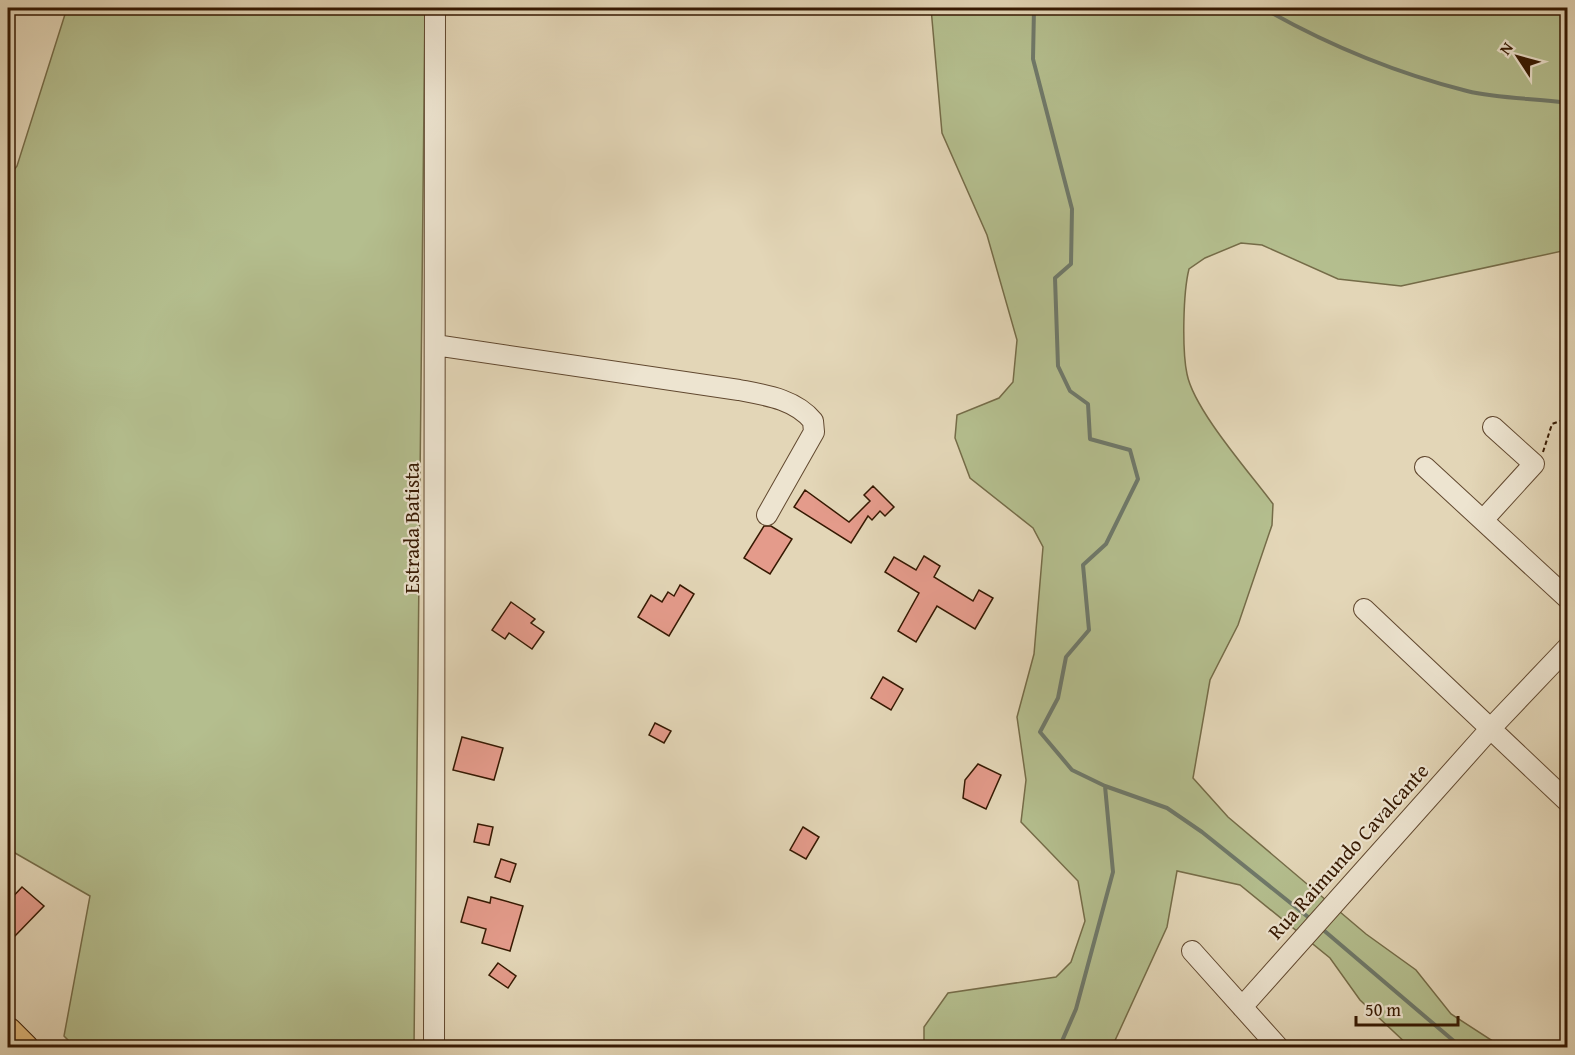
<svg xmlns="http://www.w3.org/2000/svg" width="1575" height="1055" viewBox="0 0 1575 1055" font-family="'Gentium Book Plus',serif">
<rect width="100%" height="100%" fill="#e3d6b7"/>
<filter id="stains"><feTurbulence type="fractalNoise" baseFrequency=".00333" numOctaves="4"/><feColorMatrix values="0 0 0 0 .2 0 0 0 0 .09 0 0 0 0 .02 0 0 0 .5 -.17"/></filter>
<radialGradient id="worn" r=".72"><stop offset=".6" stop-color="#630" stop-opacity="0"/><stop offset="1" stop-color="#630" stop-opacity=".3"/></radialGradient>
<path fill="#b4be8e" stroke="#756c48" stroke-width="1.5" d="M67 8H425L414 1047 76 1048 64 1036 90 896 8 849V178L17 166Z
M931 8H1567V250L1401 286 1338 279 1262 245 1241 243 1205 258 1189 269C1183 293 1182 350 1187 374 1194 410 1250 473 1273 504L1272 525 1238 625 1210 680 1193 778 1228 817 1366 934 1416 970 1451 1014 1502 1047H1410L1360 1000 1330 958 1240 885 1177 871 1167 927 1112 1047 924 1048V1027L948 993 1056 977 1071 962 1085 921 1078 881 1021 822 1026 780 1017 717 1034 654 1043 547 1033 528 970 478 955 438 957 415 999 398 1013 382 1017 340 987 235 942 133Z"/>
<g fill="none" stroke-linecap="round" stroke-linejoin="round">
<path stroke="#6f796a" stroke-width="4" d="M1034 8 1033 59 1072 209 1071 264 1055 278 1058 366 1070 391 1088 404 1090 439 1130 450 1138 479 1106 544 1083 565 1089 630 1066 657 1058 698 1040 732 1072 770 1105 786 1113 872 1076 1009 1059 1048
M1263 8C1326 44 1396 73 1467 91 1499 99 1535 98 1568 103
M1105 786 1167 808 1202 832 1313 921
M1321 928 1462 1048"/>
</g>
<path fill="#e49b8b" stroke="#361902" stroke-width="1.5" d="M873 486 894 507 885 516 880 511 872 520 868 516 851 543 794 507 805 490 849 522 870 501 864 495Z
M764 526H771L792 539 770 574 744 558Z
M924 556 940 566 934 577 973 601 979 590 993 598 975 629 937 606 916 642 898 631 919 593 885 572 894 557 916 570Z
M680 585 694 594 669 636 638 617 651 595 662 602 668 592 674 596Z
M511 602 535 619 531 623 544 632 532 649 509 633 505 639 492 630Z
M883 677 903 689 891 710 871 698Z
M655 723 671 731 664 743 649 735Z
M462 737 503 748 494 780 453 770Z
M978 764 1001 775 986 809 963 798 965 780Z
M478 824 493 827 489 845 474 842Z
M803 827 819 837 806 859 790 850Z
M501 859 516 864 510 882 495 877Z
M22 887 44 906 15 936 8 929V902Z
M468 897 490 903 491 897 523 906 510 951 482 943 486 929 461 922Z
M498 963 516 976 508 988 489 975Z"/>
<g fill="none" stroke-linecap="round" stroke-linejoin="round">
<defs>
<path id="minor" d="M435 345 739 390C765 395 795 399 813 421L814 432 767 515
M1425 467 1568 599
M1483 520 1534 464 1493 427
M1364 609 1568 802
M1192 951 1279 1048
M1242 1007 1491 728 1568 647
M434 1048 435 8"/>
<path id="highway" d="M8 1031 25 1048"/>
</defs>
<use href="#minor" stroke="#61482f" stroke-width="22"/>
<use href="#highway" stroke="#361902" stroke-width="29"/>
<path stroke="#361902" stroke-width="2" stroke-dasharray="4.5 3" stroke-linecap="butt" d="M1543 452 1552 424 1568 418"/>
<use href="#minor" stroke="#ede4d0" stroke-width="20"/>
<use href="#highway" stroke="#e2bb7c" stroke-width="27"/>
</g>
<g text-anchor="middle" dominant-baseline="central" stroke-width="4.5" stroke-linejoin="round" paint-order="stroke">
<g font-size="21" fill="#361902" stroke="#ede4d0">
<text transform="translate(411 528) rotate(-90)">Estrada Batista</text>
<text transform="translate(1348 851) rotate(-48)">Rua Raimundo Cavalcante</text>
</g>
</g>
<rect width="1575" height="1055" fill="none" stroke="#e3d6b7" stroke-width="30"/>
<rect x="9" y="9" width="1557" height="1037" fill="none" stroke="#361902" stroke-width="3"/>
<rect x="15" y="15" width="1545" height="1025" fill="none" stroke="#361902" stroke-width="1.5"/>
<g transform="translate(1518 57) rotate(306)" stroke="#ede4d0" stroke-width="4.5" paint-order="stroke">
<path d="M0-4.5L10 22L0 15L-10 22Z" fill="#361902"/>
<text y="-9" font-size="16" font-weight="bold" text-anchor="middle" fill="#361902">N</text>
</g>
<path d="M1356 1016v9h102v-9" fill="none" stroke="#361902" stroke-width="3"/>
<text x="1365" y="1016" font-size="18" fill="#361902" stroke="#ede4d0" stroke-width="4.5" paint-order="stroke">50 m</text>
<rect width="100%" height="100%" filter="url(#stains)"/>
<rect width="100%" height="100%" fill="url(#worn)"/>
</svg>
